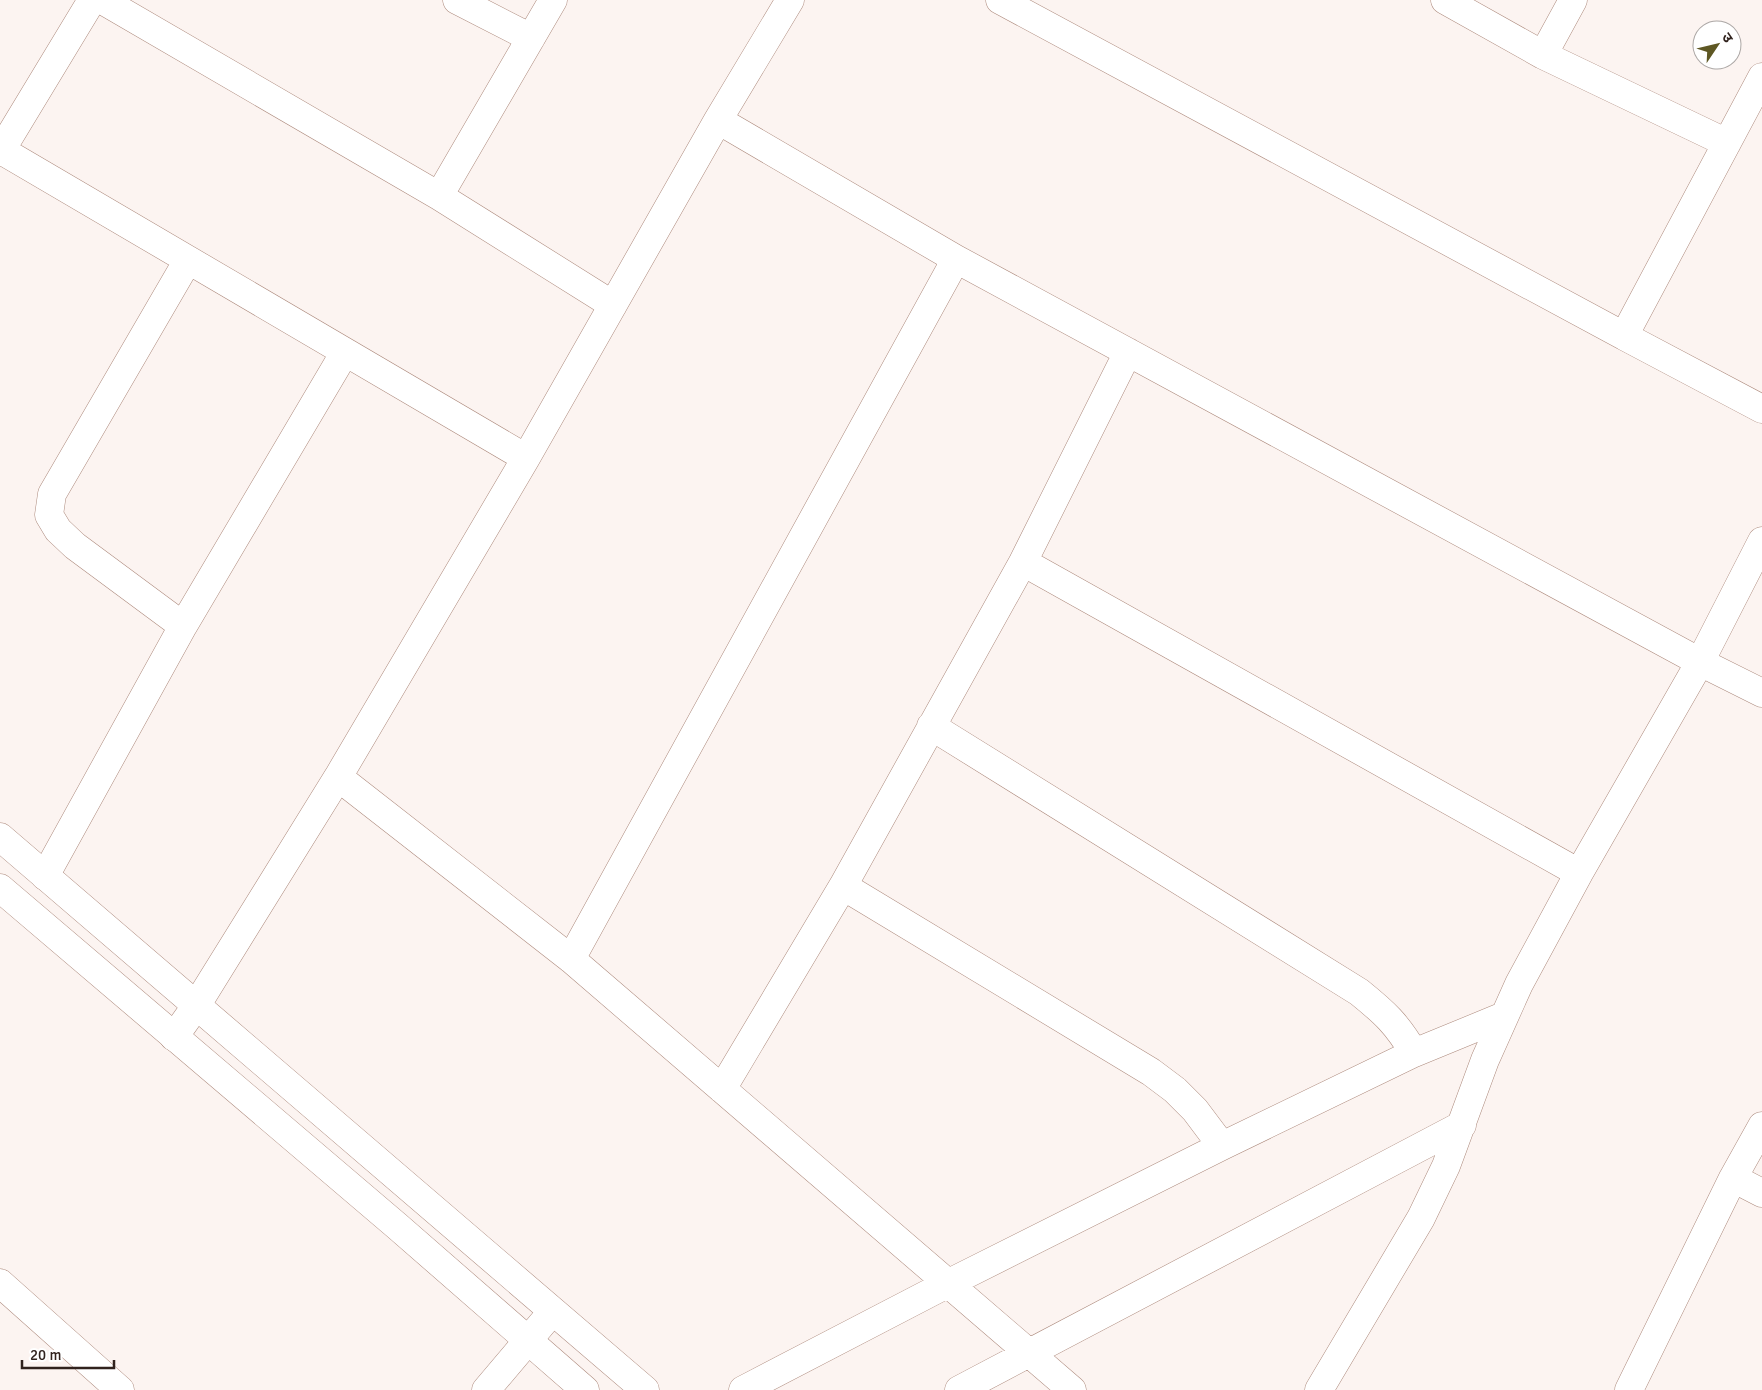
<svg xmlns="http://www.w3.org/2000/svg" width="1762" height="1390" viewBox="0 0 1762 1390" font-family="Signika,'Noto Sans Devanagari',sans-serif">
<rect width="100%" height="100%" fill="#fcf4f1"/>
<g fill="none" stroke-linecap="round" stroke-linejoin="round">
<defs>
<path id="minor" d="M102 0 439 196 613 305
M457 0 531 38
M1000 0 1624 336
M1445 0 1543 55 1727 143
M1543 55 1573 0
M1762 77 1624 336 1762 409
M718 120 956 259 1700 662 1762 693
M1 150 526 458
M0 152 92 0
M439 196 553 0
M1023 562 1579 873
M183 626 75 546 58 530 49 515 52 494 188 260
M931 726 1359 992C1385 1013 1397 1024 1414 1053
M338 777 571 959 1072 1390
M45 876 183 626 345 352
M843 886 1151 1072 1175 1090 1195 1110 1222 1146
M571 959 956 259
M174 1037 196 1006 338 777 526 458 718 120 790 0
M722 1089 843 886 1023 562 1128 352
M1733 1178 1762 1193
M0 1283 120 1390
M486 1390 552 1312
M743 1390 947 1284 1222 1146 1414 1053 1504 1016
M959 1390 1462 1125
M1319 1390 1421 1218 1446 1166 1485 1060 1519 984 1579 873 1700 662 1762 541
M1629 1390 1733 1178 1762 1126"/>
<path id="major" d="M0 837 645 1390
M0 888 397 1226 585 1390"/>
</defs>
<use href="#minor" stroke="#ad8a7d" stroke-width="29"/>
<use href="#major" stroke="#ad8a7d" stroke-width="29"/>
<use href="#minor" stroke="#fff" stroke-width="28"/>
<use href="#major" stroke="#fff" stroke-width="28"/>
</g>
<g transform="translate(1717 45) rotate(55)"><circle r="24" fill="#ffffff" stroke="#aca7a5"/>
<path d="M0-4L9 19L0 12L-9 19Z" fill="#5e5723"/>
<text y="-8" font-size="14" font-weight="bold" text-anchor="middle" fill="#30221d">उ</text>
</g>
<path d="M22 1360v8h92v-8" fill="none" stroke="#30221d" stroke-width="2.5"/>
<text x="30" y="1360" font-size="15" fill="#30221d" stroke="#ffffff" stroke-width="4" paint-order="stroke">20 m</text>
</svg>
